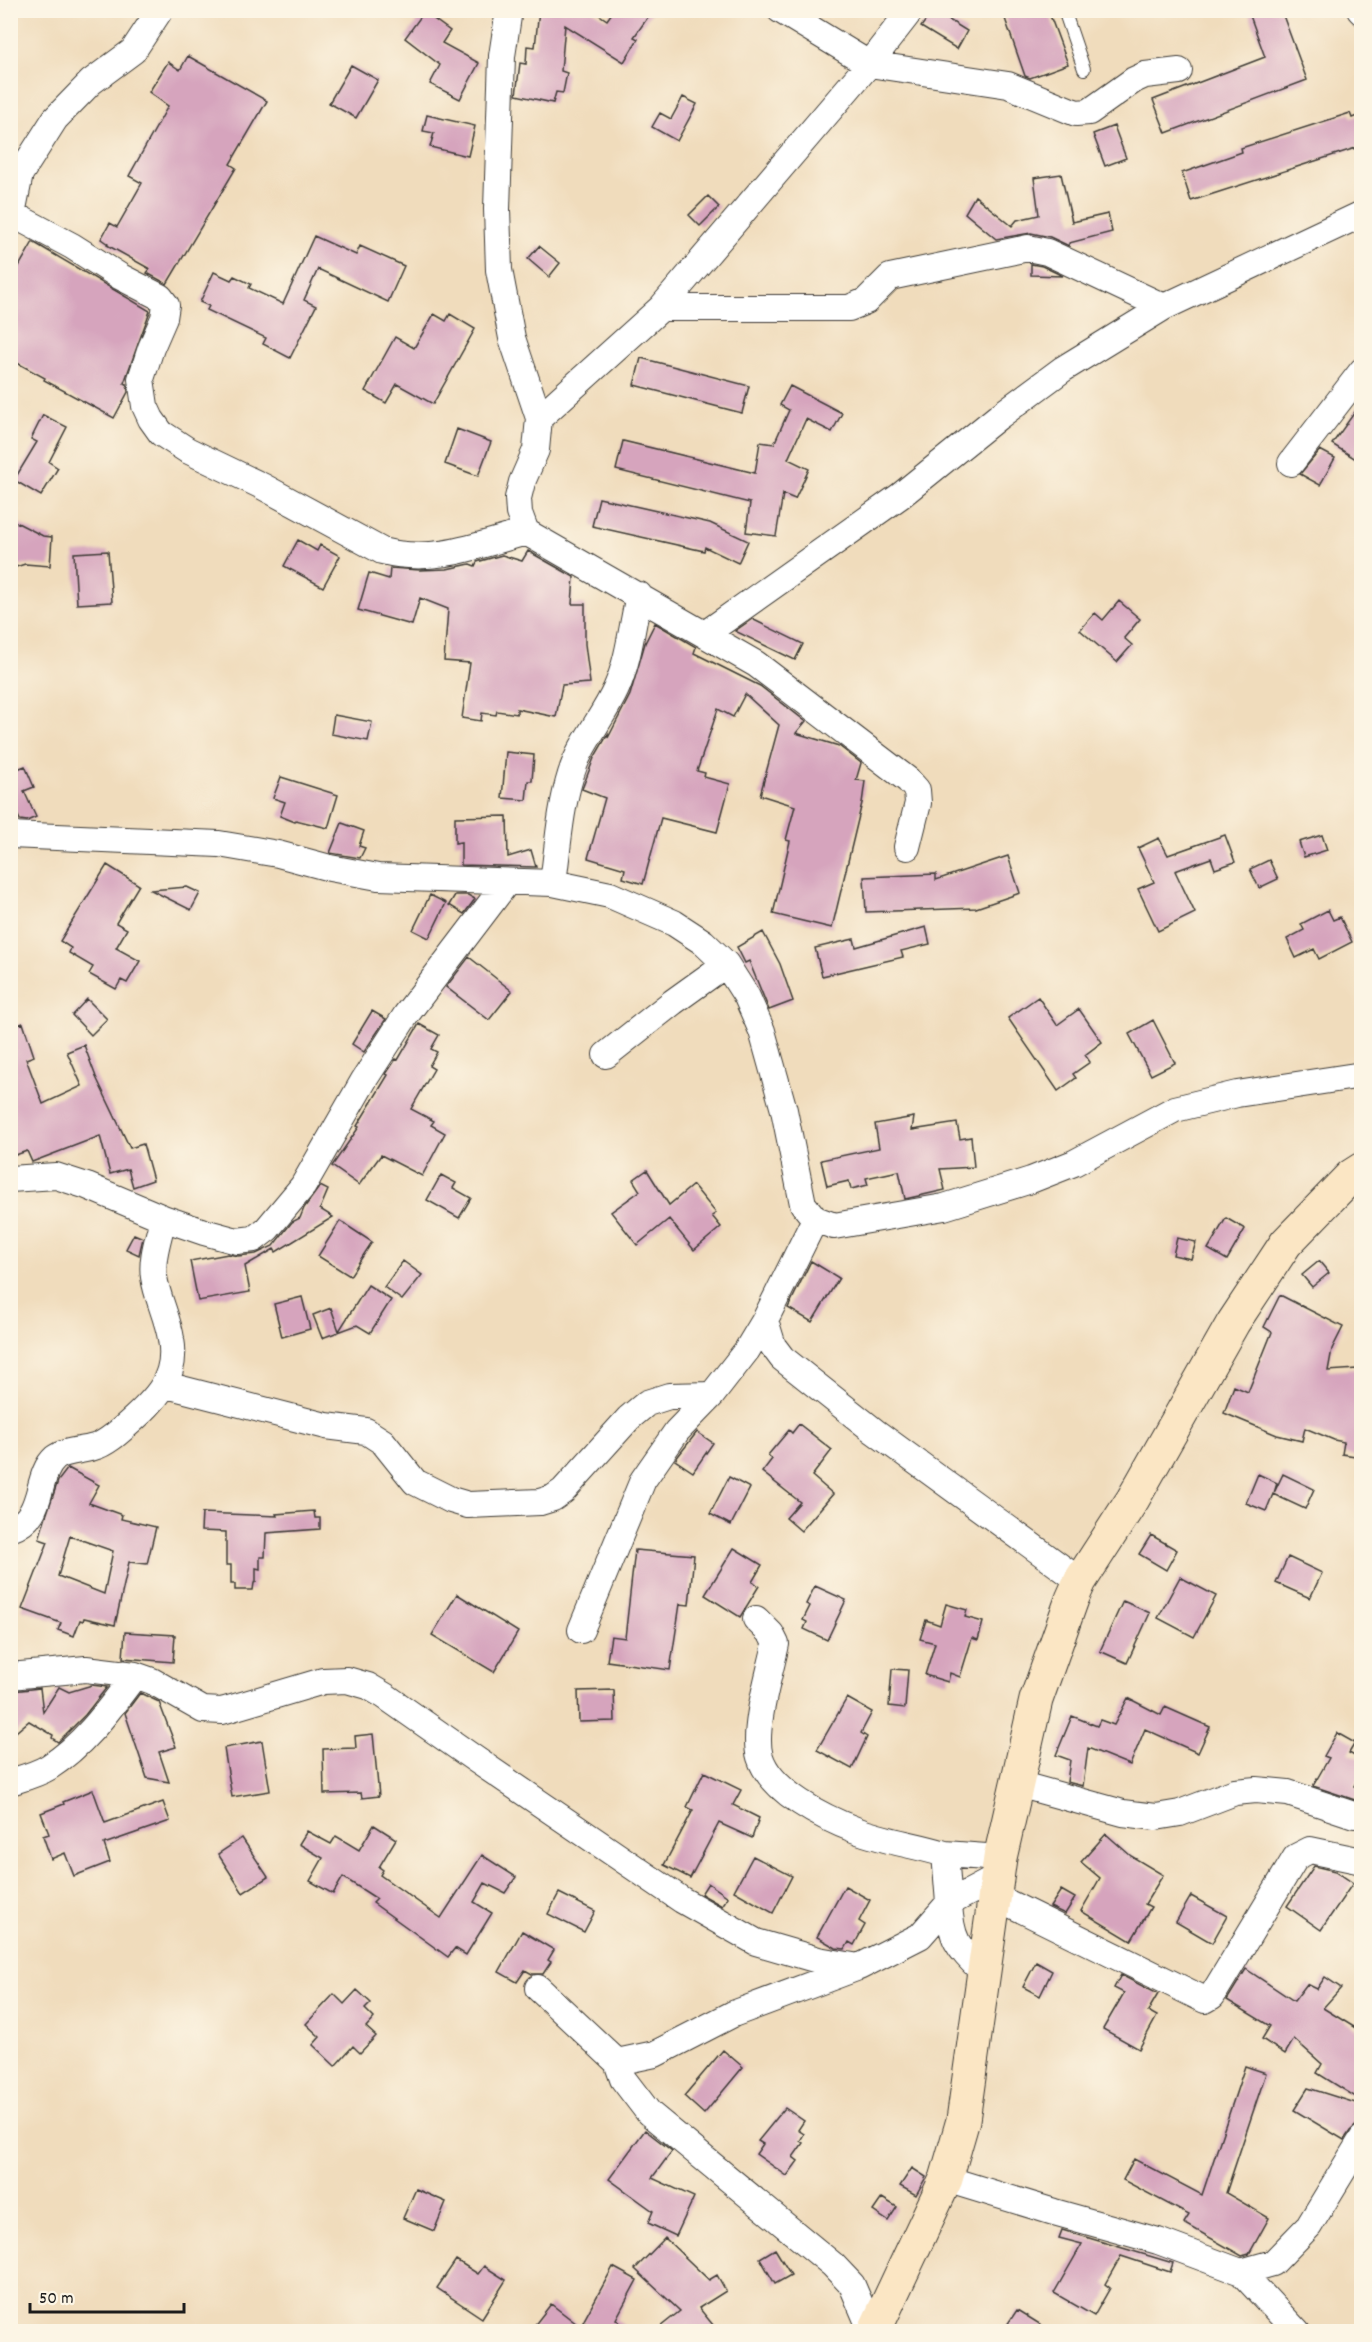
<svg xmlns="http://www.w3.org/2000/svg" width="1372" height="2342" viewBox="0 0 1372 2342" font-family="Dekko,sans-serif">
<rect width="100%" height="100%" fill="#fcf5e5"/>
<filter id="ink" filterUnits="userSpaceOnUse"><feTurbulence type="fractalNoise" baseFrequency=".0167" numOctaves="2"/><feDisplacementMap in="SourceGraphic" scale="12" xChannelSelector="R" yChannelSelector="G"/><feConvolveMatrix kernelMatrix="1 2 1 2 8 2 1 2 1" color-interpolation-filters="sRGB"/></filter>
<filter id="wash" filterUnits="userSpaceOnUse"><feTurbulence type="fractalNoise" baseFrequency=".008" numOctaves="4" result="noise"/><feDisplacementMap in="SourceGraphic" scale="24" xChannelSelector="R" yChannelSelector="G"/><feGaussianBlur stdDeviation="1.35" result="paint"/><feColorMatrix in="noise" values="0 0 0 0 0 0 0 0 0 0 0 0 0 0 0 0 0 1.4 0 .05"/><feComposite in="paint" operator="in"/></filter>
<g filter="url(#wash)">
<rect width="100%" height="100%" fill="#f0dcbc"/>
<g id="blocks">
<path fill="#d6a4bd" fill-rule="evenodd" d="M539 10H592L607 20 614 10H653L634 37 638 39 624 62 565 25 561 71 567 73 563 93 556 92 553 103 516 95 520 63 526 64 527 46 535 47Z
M933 10 967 31 957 49 921 27Z
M1002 10H1048L1068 64 1030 78 1025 76Z
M1248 10H1281L1307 80 1166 133 1153 100 1265 57Z
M424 12 450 31 442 43 479 63 460 99 430 84 440 65 405 38Z
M188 56 267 101 230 164 236 168 167 284 147 273 150 269 107 245 108 244 101 239 110 223 117 227 142 183 129 176 168 106 149 92 168 62 180 70Z
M351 65 378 80 356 118 329 103Z
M683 97 697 104 677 141 652 127 660 113 671 119Z
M1350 113 1352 118 1362 114V146L1191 201 1182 173 1242 152 1241 148Z
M427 115 475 126 468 156 430 147 434 133 423 131Z
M1114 126 1126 158 1105 166 1093 134Z
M1061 174 1072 222 1108 214 1112 232 1069 243V246L1050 237 1031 233 996 239 965 213 975 196 1012 226 1017 220 1039 215 1034 178Z
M708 196 719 207 700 226 689 215Z
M314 236 356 255 360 246 404 266 388 302 318 269 304 300 316 306 290 358 263 344 266 338 207 310 209 306 200 302 214 272 231 280 234 276 251 284 249 288 283 304Z
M33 242 150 311 124 383 127 384 128 392 114 418 44 380 45 378 10 359V282Z
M539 246 560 263 549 277 528 259Z
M1031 264 1042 266 1063 276 1031 275Z
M434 314 446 321 450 314 475 329 433 404 397 384 386 403 365 391 395 337 414 348Z
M641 358 749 386 742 413 634 385Z
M790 386 842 413 832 432 806 419 788 459 809 469 795 499 783 494 776 536 746 532 750 503 616 470 623 441 755 473 760 442 774 444 789 410 780 405Z
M1362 402V463L1332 444Z
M43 415 67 427 49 462 58 468 41 496 14 480 37 442 31 439Z
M457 429 491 442 478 476 445 464Z
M1320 450 1335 458 1320 485 1300 474Z
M599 498 710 523 748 541 738 563 705 547 704 551 592 526Z
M10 519 43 536 52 537 50 566 25 564 10 569Z
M298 540 317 551 320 545 340 556 323 587 284 566Z
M108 551 112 602 77 604 74 553Z
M528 551 574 577 572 604H585V644L590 683 562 685 556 717 517 709V714L497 711 496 715 482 713 481 721 462 718 470 663 444 661 448 609 420 598 412 625 358 610 369 573 389 579 390 568 420 570 447 569 470 564 475 566 477 562 502 555 522 561Z
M1119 601 1140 619 1124 638 1132 645 1117 662 1080 630 1095 613 1103 620Z
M752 619 803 644 795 660 735 631Z
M655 623 696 647 694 653 760 686 804 720 806 721 796 733 839 746 861 763 856 780 865 781 862 803 832 928 773 914 790 841 786 840 795 806 760 795 779 725 745 694 733 717 718 709 697 771 705 773 704 777 730 784 717 832 661 818 643 884 623 878 625 869 588 858 605 798 582 789 594 758 608 734V738L630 695 645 643Z
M334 715 372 722 368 741 331 734Z
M506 752 534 755 532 781H528L526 800 502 798Z
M10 760 15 770 25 766 34 787 24 791 36 817 27 821 20 820 10 799Z
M281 777 338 795 328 828 296 820 295 822 280 816 285 802 273 798Z
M507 816 508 857 531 850 536 867 461 865V842L455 843V817Z
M342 823 364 831 359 846 365 848 360 858 330 853Z
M1225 835 1235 862 1215 869 1211 858 1175 871 1195 913 1158 931 1138 889 1154 882 1138 848 1159 838 1168 855Z
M1322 835 1327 850 1304 857 1299 842Z
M1008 856 1020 893 976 908 866 912 864 877 936 874V880Z
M1269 860 1278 879 1259 888 1250 869Z
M107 865 139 885 116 923 127 929 116 948 140 961 127 983 121 980 116 989 89 974 93 967 69 953 71 948 60 941Z
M187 887 200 893 191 910 151 890Z
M430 895 446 903 429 938 413 930Z
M455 895H468L475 899 464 914 449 905Z
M1328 910 1333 920 1340 917 1352 942 1319 959 1314 949 1296 958 1287 939 1304 930 1301 924Z
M926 927 930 944 901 951 903 957 822 976 815 948 854 939 856 947Z
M763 932 780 964 793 1001 769 1010 749 961 745 963 737 947Z
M469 957 512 991 489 1020 446 987Z
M1038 997 1057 1025 1079 1009 1102 1042 1085 1055 1090 1062 1073 1074 1076 1078 1058 1091 1008 1018Z
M87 999 107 1019 91 1035 72 1015Z
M372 1011 386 1019 364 1052 352 1044Z
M13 1020 15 1026 23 1023 34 1056 26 1059 43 1104 82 1086 67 1052 84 1045 96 1077 130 1148 143 1144 153 1180 133 1187 128 1169 110 1174 100 1136 32 1162 27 1151 10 1157V1021Z
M1153 1020 1175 1063 1151 1075 1129 1034Z
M419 1024 439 1035 431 1049 437 1052 429 1066 434 1069 411 1109 434 1121 431 1125 445 1133 422 1176 381 1155 359 1185 332 1166 359 1127 357 1126 388 1075 386 1074 396 1059 398 1060Z
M914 1117 912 1130 957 1123 960 1139 971 1137 974 1167 940 1169 945 1190 905 1199 899 1171 866 1178 868 1185 851 1189 849 1181 827 1186 821 1160 879 1148 875 1124Z
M647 1170 669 1205 693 1185 716 1213 712 1216 721 1227 694 1250 669 1219 637 1245 611 1212 640 1191 633 1180Z
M441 1175 456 1183 453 1188 471 1198 459 1218 427 1200Z
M320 1186 328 1190 320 1209 333 1217 276 1252 274 1249 245 1266 250 1292 198 1301 190 1261 228 1254 238 1256 256 1254 273 1246 292 1222 300 1218 304 1208Z
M1226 1218 1245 1229 1227 1260 1208 1249Z
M340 1221 372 1242 350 1276 318 1256Z
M134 1234 143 1238 139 1255 126 1249Z
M1177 1238 1196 1242 1191 1259 1173 1255Z
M403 1261 422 1275 402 1300 384 1287Z
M811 1261 839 1278 812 1322 788 1308Z
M1319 1261 1329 1273 1312 1287 1302 1275Z
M368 1285 391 1300 370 1333 357 1325 322 1338 313 1315 331 1308 339 1331Z
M1280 1295 1343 1327 1332 1349 1328 1371 1357 1369V1378L1362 1379V1457L1342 1454 1344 1442 1334 1440 1305 1428 1302 1441 1277 1435 1224 1413 1234 1386 1248 1392 1272 1332 1264 1327Z
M302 1297 310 1329 282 1337 274 1304Z
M799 1424 832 1450 812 1476 833 1494 801 1531 786 1518 800 1502 762 1472 772 1459 768 1455 789 1430 792 1433Z
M697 1432 713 1443 693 1472 675 1460Z
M68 1468 99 1485 89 1503 122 1515 121 1519 156 1527 147 1564 129 1562 115 1625 84 1618 83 1621 80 1620 74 1636 58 1630 61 1623 22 1609 48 1542 39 1539 45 1519 58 1481ZM70 1536 113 1551 104 1594 58 1576Z
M1258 1474 1277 1483 1274 1493 1283 1474 1314 1489 1305 1509 1273 1494 1266 1511 1246 1503Z
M729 1477 750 1488 731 1525 710 1514Z
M314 1511 315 1518H320V1529L266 1533 265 1557H260V1569L256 1568V1582L254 1583 253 1590H235V1584H231V1565H226V1532L201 1531 202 1513 277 1516 276 1514Z
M1151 1535 1177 1550 1166 1570 1139 1554Z
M734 1548 762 1565 752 1582 759 1586 740 1617 705 1595Z
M635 1550 694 1555 689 1605 680 1604 670 1670 607 1661 611 1636 625 1638Z
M1288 1557 1322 1573 1310 1598 1276 1583Z
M1180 1577 1216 1596 1194 1637 1158 1618Z
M815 1586 846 1600 827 1640 804 1629 807 1622 803 1620 810 1606 806 1604Z
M457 1594 518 1632 494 1672 432 1635Z
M1123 1601 1150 1613 1127 1663 1100 1651Z
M946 1604 967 1610 965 1617 983 1622 978 1640 972 1638 960 1677 950 1673 948 1682 925 1675 935 1643 920 1639 926 1620 940 1625Z
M125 1632 175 1635 173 1662 123 1658Z
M892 1669 908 1670 905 1708 889 1706Z
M92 1685 107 1687 85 1715 58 1742 52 1738 53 1735 29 1721 10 1737V1708L15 1704 13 1691 40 1688 43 1712 59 1687 69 1692Z
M614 1690 615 1721 579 1722 578 1691Z
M140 1693 159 1702 176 1747 159 1752 169 1782 147 1778 125 1713Z
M847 1698 872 1712 861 1733 867 1737 852 1769 817 1750Z
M1128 1698 1161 1715 1165 1707 1210 1727 1198 1753 1145 1729 1130 1765 1088 1748 1083 1786 1067 1782 1070 1760 1056 1755 1072 1716 1097 1726 1100 1720 1114 1725Z
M1337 1733 1355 1743 1349 1753 1362 1760V1772L1354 1786 1361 1790 1355 1800 1313 1786 1329 1758 1324 1756Z
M373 1734 379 1796 362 1798 361 1793 324 1794 323 1749 356 1748 355 1736Z
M262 1741 270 1791 232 1797 224 1748Z
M704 1772 741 1790 733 1805 759 1818 752 1838 719 1823 690 1878 664 1865 693 1810 687 1807Z
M93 1790 105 1823 163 1802 170 1821 104 1844 110 1862 74 1876 65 1853 51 1859 43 1836 49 1834 41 1813 64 1804 63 1802Z
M374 1825 396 1839 379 1867 383 1870 380 1875 441 1918 482 1855 516 1877 505 1893 485 1883 474 1902 492 1913 466 1955 455 1948 448 1957 373 1903 377 1899 343 1877 333 1894 310 1881 323 1858 299 1844 307 1831 331 1844 336 1836 359 1850Z
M1106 1834 1131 1856 1163 1875 1145 1904 1151 1907 1131 1941 1081 1911 1100 1878 1081 1862Z
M242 1838 268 1877 243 1893 218 1854Z
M753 1856 792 1876 773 1913 734 1891Z
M1314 1866 1335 1871 1353 1883 1321 1930 1287 1906Z
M708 1883 728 1897 722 1906 701 1894Z
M845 1886 870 1900 859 1921 865 1925 854 1945 849 1942 845 1949 836 1948 817 1937Z
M1061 1890 1075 1898 1065 1914 1050 1907Z
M559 1893 595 1911 584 1932 548 1914Z
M1191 1896 1227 1916 1212 1943 1176 1922Z
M522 1931 554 1950 548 1960 551 1962 543 1974H532L525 1970 517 1982 499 1972Z
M1036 1962 1052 1971 1040 1996 1023 1987Z
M1246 1969 1294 2001 1307 1984 1317 1989 1325 1977 1341 1988 1323 2008 1362 2032V2101L1317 2073 1322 2064 1294 2039 1285 2054 1262 2039 1270 2026 1227 2000Z
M1121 1975 1158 1994 1148 2011 1157 2016 1139 2049 1103 2029 1124 1993 1114 1988Z
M357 1990 371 2003 365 2009 374 2018 366 2027 376 2036 360 2053 353 2046 335 2066 313 2045 320 2037 306 2024 334 1994 344 2004Z
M723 2050 743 2067 704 2114 684 2096Z
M1245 2066 1266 2073 1226 2193 1269 2218 1249 2254 1242 2256 1184 2223 1189 2215 1123 2180 1134 2159 1202 2195Z
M1308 2088 1362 2105V2120L1350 2131 1344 2140 1294 2110Z
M785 2108 804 2121 798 2130 804 2134 800 2141 803 2143 793 2157 798 2161 787 2176 756 2154 763 2144 758 2141Z
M645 2130 672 2151 652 2178 694 2197 676 2236 648 2223 653 2211 609 2179Z
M912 2168 926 2177 916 2195 900 2186Z
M416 2189 446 2202 434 2231 403 2218Z
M882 2198 897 2207 888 2221 873 2211Z
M1062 2230 1173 2263 1170 2272 1121 2256 1105 2284 1110 2288 1094 2316 1054 2293 1082 2244 1059 2238Z
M665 2238 709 2280 717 2275 726 2291 699 2308 718 2331H655L680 2311 635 2269Z
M775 2249 791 2275 775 2284 760 2258Z
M456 2260 478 2274 484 2266 506 2280 482 2318 437 2288Z
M613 2267 637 2280 616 2319 629 2331H602L583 2322Z
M551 2304 586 2331H530Z
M1017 2310 1051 2331H1003Z"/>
</g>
</g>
<g filter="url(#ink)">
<use href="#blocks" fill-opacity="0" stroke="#3c3934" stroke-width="1.5"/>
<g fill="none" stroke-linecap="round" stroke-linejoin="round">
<defs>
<path id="lane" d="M1064 10 1084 69"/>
<path id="street" d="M509 10 502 56 497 209 499 270 512 338 539 418 536 450 522 482 518 498 519 513 526 532 756 664 908 780 917 790 918 803 907 847
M780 10 869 64 1008 85 1076 113 1089 112 1134 80 1145 75 1179 71
M1360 10 1362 12
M10 213 72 246 121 277 160 297 166 305 164 318 151 348 141 379 145 406 151 419 161 433 187 450 262 486 382 551C433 564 476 546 526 532
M12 214 20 174 55 119 91 82 133 51 160 10
M661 308H849L866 301 890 277 1028 248 1047 252 1164 307
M539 418 661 308 869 64 911 10
M1291 463 1362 371
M705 634 900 496 998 417 1063 369 1164 307 1362 214
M10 835 219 844 278 854 330 868 378 877 553 883 610 895 674 923 703 942 726 964 747 997 762 1031 784 1110 803 1204 815 1219 834 1226 944 1207 1031 1180 1074 1163 1175 1109 1237 1094 1362 1075
M553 883C558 846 560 809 571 774 581 742 603 718 616 689 629 660 632 626 639 595
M606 1055 673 1002 726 964
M10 1179 56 1176 87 1186 163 1218 204 1232 237 1241 254 1239 267 1229 303 1186 364 1080 406 1015 507 882
M765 1320 773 1346 782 1358 874 1431 1080 1581
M166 1385 326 1426 366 1431 383 1442 415 1482 451 1500 468 1505 540 1502 553 1498 563 1491 629 1418 647 1403 669 1396 712 1395
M10 1529C46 1518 34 1477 55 1458 65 1450 82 1451 94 1447 106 1444 119 1432 128 1424 156 1399 178 1378 171 1339 168 1318 157 1298 154 1277 151 1258 159 1237 163 1218
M756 1619 771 1634 776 1644C770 1673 752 1730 760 1757 771 1792 824 1818 856 1830 884 1841 916 1845 945 1854
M581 1630 643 1480 677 1431 712 1395 747 1350 765 1320 815 1219
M10 1676 86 1669 135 1675 152 1681 203 1710 222 1711 323 1681 347 1680 368 1686 385 1696 475 1759 682 1900 756 1942 818 1960 859 1967 920 1936 949 1903 945 1854 1000 1858
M10 1782C23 1778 38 1774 49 1767 85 1744 110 1708 135 1675
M1018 1784 1123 1813 1156 1817 1180 1813 1235 1792 1256 1790 1288 1793 1354 1815
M996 1897 1205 2000 1212 1996 1296 1857 1310 1850 1362 1861
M985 1974C958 1947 951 1942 949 1903L998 1877
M538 1988 617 2062 655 2054 733 2014 856 1968
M617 2062 623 2079 649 2113 833 2265 852 2285 872 2332
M946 2179 1054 2212 1158 2241 1241 2272 1273 2263 1309 2226 1362 2139
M1241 2272 1297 2332"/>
<path id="secondary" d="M874 2332 946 2179 963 2120 1000 1858 1036 1700 1072 1599 1080 1581 1133 1499 1233 1323 1286 1243 1351 1176 1362 1169"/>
</defs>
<use href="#lane" stroke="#3c3934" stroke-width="14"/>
<use href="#street" stroke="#3c3934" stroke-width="28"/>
<use href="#secondary" stroke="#3c3934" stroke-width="35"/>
<use href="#lane" stroke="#fff" stroke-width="12"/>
<use href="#street" stroke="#fff" stroke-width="26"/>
<use href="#secondary" stroke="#fbe6c4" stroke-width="33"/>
</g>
</g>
<rect width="1372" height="2342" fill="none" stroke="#fcf5e5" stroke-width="36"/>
<path d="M30 2303v9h154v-9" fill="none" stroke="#1c1c1c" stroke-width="3"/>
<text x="39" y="2303" font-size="18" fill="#1c1c1c" stroke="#fcf5e5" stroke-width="4.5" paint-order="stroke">50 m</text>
</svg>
